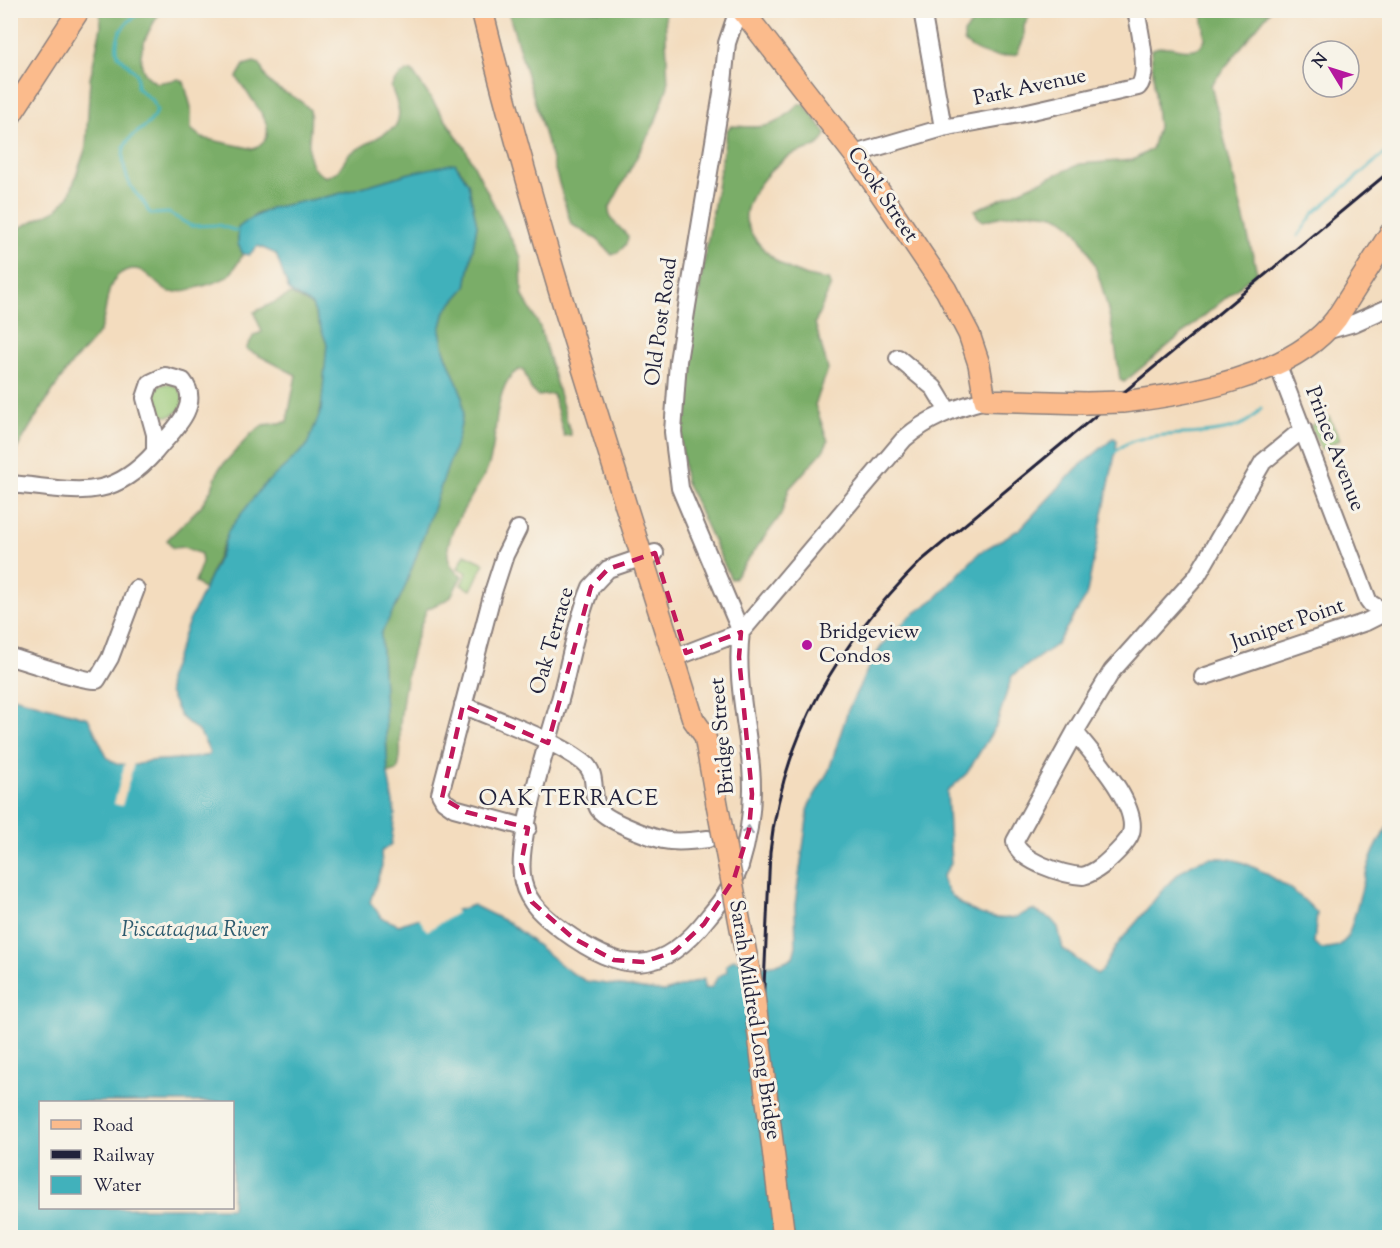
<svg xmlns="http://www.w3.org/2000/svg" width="1400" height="1248" viewBox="0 0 1400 1248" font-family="'Sorts Mill Goudy',serif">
<rect width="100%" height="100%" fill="#f7f3e8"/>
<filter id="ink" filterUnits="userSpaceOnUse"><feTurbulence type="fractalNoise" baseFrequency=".0167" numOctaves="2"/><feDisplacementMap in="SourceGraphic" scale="12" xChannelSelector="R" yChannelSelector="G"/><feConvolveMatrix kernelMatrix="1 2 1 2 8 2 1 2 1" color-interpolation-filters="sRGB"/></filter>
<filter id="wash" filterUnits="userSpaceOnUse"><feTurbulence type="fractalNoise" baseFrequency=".008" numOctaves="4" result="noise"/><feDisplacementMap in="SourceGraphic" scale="24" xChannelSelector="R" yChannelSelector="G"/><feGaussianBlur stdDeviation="1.35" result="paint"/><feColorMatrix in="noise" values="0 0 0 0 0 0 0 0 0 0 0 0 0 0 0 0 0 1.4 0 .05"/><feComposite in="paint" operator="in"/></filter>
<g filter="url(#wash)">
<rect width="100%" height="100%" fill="#f3dcbe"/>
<path fill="#99c977" stroke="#5e7659" stroke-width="1.5" d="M151 400a16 16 0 1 1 32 0a16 16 0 1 1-32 0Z
M1329 417 1340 440 1321 449 1310 426Z
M465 554 484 563 471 590 461 585 467 573 458 568Z"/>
<path fill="#7aad68" stroke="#4e6852" stroke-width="1.5" d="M100 10 161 11C147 32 126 67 157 83L179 79 184 82 191 107V129L202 138 254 149C289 132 246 97 237 77L244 65 254 62 260 64C270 97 292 88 310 110 314 132 297 166 326 177L338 171 349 154 394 128C404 114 396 101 391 87 395 79 403 71 412 71L465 148 521 258 522 294 540 327 571 435 564 436 553 394 538 396 531 389 523 369C503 372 498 406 496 423 494 439 493 457 486 472 473 499 424 554 462 576L450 598 427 609C412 645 403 686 400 725 399 742 403 755 397 771L388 774 381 634 387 619 397 605 415 560 461 426 462 395 444 350 440 330 445 311 466 287 477 225 468 183 459 168 410 173 335 195 271 208 257 214 238 228V244L243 254C239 260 235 271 228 276 221 282 174 296 167 291 151 282 143 260 121 273 103 285 109 314 99 332 92 344 78 355 70 366 48 396 29 428 11 459L10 289 13 284 11 232 56 210 69 196 86 147 90 79 101 27Z
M508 11H665L668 86 655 123 609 209 610 218 628 236C628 245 620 252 612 255L598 240 571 224Z
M983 11H1032L1024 26V38L1017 54C997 59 980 56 964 42V33Z
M1202 11H1270L1211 85 1257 272 1124 382 1120 380C1115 339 1099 232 1057 216 1035 208 1005 215 983 221L977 216 975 210 1080 164 1133 160 1152 149 1158 127 1151 50C1168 41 1183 55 1200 47L1205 39Z
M799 104H804L826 133C822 151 802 148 789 156 772 167 755 186 748 205 743 219 747 227 755 239 775 265 796 276 828 280L831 285 815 323 828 369 815 405 828 441 823 451 789 489 781 515 734 578 731 579 685 480 681 442 686 365 727 130 731 126C765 127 772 131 799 104Z
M291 294 312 305 327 344 323 401 315 429 306 447 225 540 204 590 195 582 202 562 201 554 184 547 173 548 167 540 201 506 212 488 219 469 252 433 263 425 287 422 296 375 246 349 254 335 262 332 254 312Z"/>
<path fill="#41b1bb" stroke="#326a7b" stroke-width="1.5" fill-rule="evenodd" d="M455 163 468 183 477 225 466 287 445 311 440 330 444 350 462 395 463 413 458 438 415 560 403 592 381 634 388 774 395 814 391 844 381 852 382 866 370 902 382 918 399 925C423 914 449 915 473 905L509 923 570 972 586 981 664 992 704 979V989L712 987 717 978 727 971 726 965 734 959C756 968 772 969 793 957L796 946 795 905 809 805 829 770 848 710 871 662 883 644 909 617 936 598 980 552 1020 529 1077 468 1114 438 1117 440 1116 450 1086 597 1056 645 1012 676 996 726 967 773 947 792 951 864 942 877C949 905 989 924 1016 917 1022 915 1027 911 1033 910L1051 919 1058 927 1063 949 1097 974 1102 971C1113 947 1123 938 1139 919 1176 873 1199 836 1263 872 1284 884 1301 895 1317 913L1314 943 1322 949 1339 946 1347 938C1362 901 1363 859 1389 826V1237H11L10 696 88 718 107 757 116 764 136 765 148 761 193 758 209 755 210 752 200 733 180 716 169 692 168 680 187 626 222 551 228 531 262 487 306 447 321 411 327 344 312 305 289 291 276 254 258 246 249 255 243 254 238 244V228L248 220 271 208 335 195 410 173ZM40 1102H232V1208H40Z"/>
<path fill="#f3dcbe" d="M125 763H134L122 806 114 804Z
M455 909 457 913 427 931 418 917Z"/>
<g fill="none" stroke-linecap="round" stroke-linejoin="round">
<path stroke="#41b1bb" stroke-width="3" d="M147 10C129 17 112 33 118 55L137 74V88L153 101 157 111C148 130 136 129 127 142 119 153 125 176 132 188 137 197 145 200 148 211L152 214 169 213 191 226 218 225 237 231
M1298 236 1314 213 1390 149
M1114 453C1146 418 1232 452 1261 408"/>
</g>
</g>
<g filter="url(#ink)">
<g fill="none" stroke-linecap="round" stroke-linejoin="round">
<defs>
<path id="minor" d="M738 10 727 43 722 93 678 361 673 432 680 488 741 632
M922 10 943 128
M854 154 943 128 1019 114 1138 87C1151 74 1139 28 1136 10
M1326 331 1354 323 1390 307
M898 358 934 388 948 411
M1277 363 1368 600 1371 604 1384 611
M165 376 183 381C203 406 171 432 155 452V434L145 398 150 383Z
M10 484C74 489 108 505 155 452
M518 529 505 555 493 592 440 794 444 801 454 808 528 828
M655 553 608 569 591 587C577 621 570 661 561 696 549 739 514 844 523 882 528 904 546 918 562 930 622 974 661 978 709 916 721 902 734 884 740 866 750 834 754 800 751 767 747 723 735 677 741 632
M10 657C25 661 89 683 97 680L110 658 136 589
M674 658 741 632 904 439C928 418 954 408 985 400
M1203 677 1366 622 1390 610
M463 705C499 721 551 738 583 762 599 774 590 792 598 808 604 820 648 836 663 840 677 843 694 841 708 839
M1075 732C1092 754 1139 804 1131 833 1129 840 1122 847 1117 852 1107 862 1097 872 1083 876 1065 875 1017 861 1015 841Z
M1075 732 1112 671 1197 576 1263 462 1303 429"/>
<path id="major" d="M482 10C541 249 620 484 693 719L705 736 717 804
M742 10 854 154 946 290 969 334 979 364 985 400 1086 403
M10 116 79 10
M1123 402C1190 394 1293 376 1336 319L1390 234"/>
</defs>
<use href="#minor" stroke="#8a7f7c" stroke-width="20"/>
<use href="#major" stroke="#8a7f7c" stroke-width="24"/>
<use href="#minor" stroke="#fff" stroke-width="16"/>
<use href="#major" stroke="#fbbb8c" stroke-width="21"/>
<path stroke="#22223b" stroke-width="3" d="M784 1238 761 1053 770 852C783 734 838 644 921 561L1390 171"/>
<defs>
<path id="major-bridge" d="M1086 403 1123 402
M717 804 754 996 784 1238"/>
</defs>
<use href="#major-bridge" stroke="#8a7f7c" stroke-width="24" stroke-linecap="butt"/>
<use href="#major-bridge" stroke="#fbbb8c" stroke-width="21"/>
</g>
<defs><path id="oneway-chevron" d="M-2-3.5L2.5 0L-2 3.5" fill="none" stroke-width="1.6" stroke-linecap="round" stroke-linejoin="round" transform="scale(1.5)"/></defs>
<use stroke="#9c9ca7" href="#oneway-chevron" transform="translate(748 830) rotate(-80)"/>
</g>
<path fill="none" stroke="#c2185b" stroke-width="4.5" stroke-dasharray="12 8" stroke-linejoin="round" d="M655 553 686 653 741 632 739 657 752 794 749 830 734 879 704 924 674 952 643 962 614 960 573 938 532 902 521 864 528 828 466 812 442 798 463 705 548 743 591 587 608 569Z"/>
<circle fill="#b5179e" stroke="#f7f3e8" stroke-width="2" cx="807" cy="645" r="6"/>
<g text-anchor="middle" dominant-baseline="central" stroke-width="6" stroke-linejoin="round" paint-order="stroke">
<g font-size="21" fill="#22223b" stroke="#f7f3e8">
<text transform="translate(1030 88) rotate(-12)">Park Avenue</text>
<text transform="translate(882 195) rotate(56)">Cook Street</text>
<text transform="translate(662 322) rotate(-82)">Old Post Road</text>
<text transform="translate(1334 449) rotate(69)">Prince Avenue</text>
<text transform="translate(1288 625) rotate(-19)">Juniper Point</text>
<text transform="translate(553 641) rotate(-74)">Oak Terrace</text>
<text transform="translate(723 736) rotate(-95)">Bridge Street</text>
<text transform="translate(754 1020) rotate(81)">Sarah Mildred Long Bridge</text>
</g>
<g font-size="21" fill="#22223b" stroke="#f7f3e8" text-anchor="start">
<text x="819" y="633">Bridgeview<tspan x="819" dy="24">Condos</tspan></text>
</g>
<g font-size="22" letter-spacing="1.5" fill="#22223b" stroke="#f7f3e8">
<text x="569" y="800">OAK TERRACE</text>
</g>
<g font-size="22" font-style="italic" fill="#2e5b6e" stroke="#f7f3e8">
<text x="195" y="931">Piscataqua River</text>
</g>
</g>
<rect width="1400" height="1248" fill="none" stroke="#f7f3e8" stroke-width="36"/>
<rect x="39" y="1101" width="195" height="108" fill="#f7f3e8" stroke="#a29fa3" stroke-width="1.5"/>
<rect x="51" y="1120" width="30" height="9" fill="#fbbb8c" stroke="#a29fa3" stroke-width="1.5"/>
<text x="93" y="1131" font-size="18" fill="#22223b">Road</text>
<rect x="51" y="1150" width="30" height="9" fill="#22223b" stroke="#a29fa3" stroke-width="1.5"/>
<text x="93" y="1161" font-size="18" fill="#22223b">Railway</text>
<rect x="51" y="1176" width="30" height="18" fill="#41b1bb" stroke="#a29fa3" stroke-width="1.5"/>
<text x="93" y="1191" font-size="18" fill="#22223b">Water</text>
<g transform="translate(1331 69) rotate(308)"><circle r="28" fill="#f7f3e8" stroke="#a29fa3" stroke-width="1.5"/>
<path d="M0-4.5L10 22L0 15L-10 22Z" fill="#b5179e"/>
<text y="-9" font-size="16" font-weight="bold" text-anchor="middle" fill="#22223b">N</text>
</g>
</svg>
